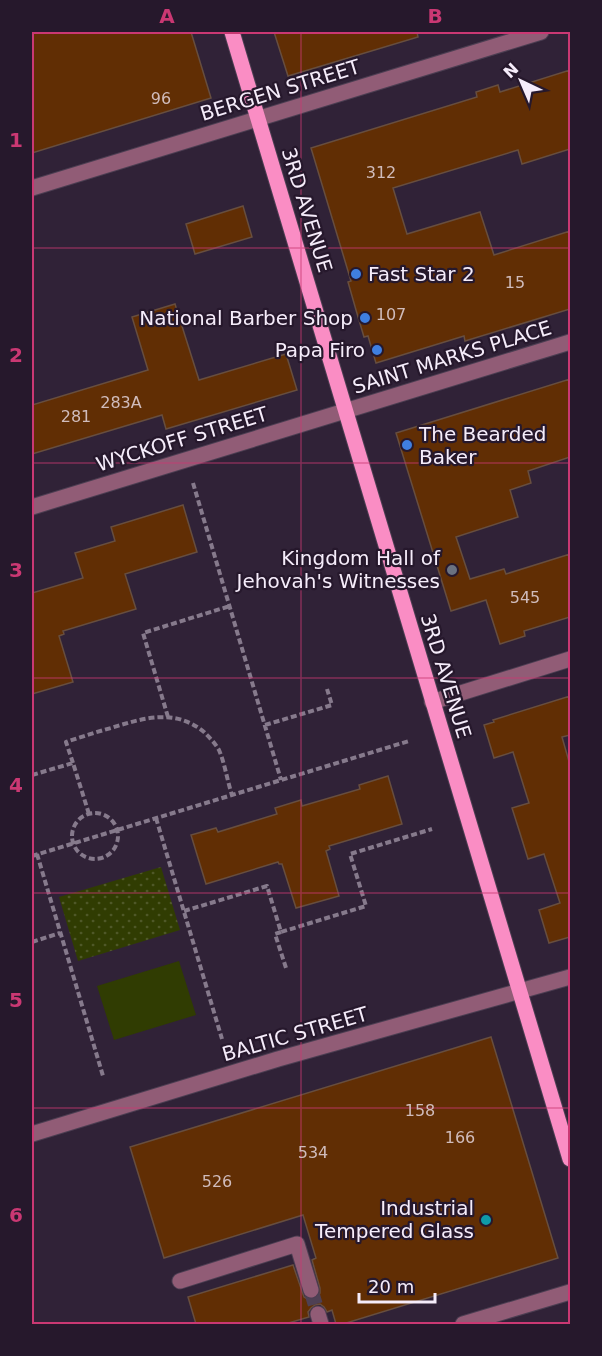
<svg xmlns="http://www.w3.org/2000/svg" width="602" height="1356" viewBox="0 0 602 1356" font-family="'DejaVu Sans',sans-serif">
<defs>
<pattern id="park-dots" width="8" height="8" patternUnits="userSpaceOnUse" patternTransform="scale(1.5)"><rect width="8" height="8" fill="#303c02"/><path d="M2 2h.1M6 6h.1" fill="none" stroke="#4f5828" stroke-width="1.8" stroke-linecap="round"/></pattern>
</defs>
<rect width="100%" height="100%" fill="#302237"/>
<path fill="url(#park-dots)" d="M161 867 180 930 78 961 59 897Z"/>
<path fill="#303c02" d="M179 961 196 1015 114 1040 97 986Z"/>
<path fill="#612e04" stroke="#674e3f" stroke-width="1.5" d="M32 32H191L211 98 32 153Z
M274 32H417L418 37 288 76Z
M570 70V149L522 164 518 150 393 188 407 234 480 212 494 255 570 231V309L465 341 464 336 376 363 368 336 364 337 356 310 348 282 351 281 311 148 477 97 476 92 498 85 500 92Z
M243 206 252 237 195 254 186 224Z
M175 304 199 380 286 354 297 390 166 429 162 415 32 454V405L148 370 132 317Z
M570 379V457L528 471 531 483 510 490 518 517 456 537 470 579 504 569 506 574 570 554V617L524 631 525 636 500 644 486 600 451 611 396 433Z
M183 505 197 552 125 574 136 609 63 631 64 634 59 636 73 682 32 694V593L83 578 75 553 115 541 111 527Z
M570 696V735L562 737 570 765V937L549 943 539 910 560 903 544 854 528 859 519 830 512 808 529 803 513 752 494 758 484 725 494 722 493 720Z
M388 776 402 824 329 846 330 849 326 851 339 896 296 908 282 864H279L278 862 206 884 191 835 216 828 218 832 277 814 275 808 301 800 302 806 360 789 359 785Z
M491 1037 558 1258 343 1324H336L332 1310 327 1312 324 1307 320 1304 315 1305 311 1308 308 1312 309 1317 285 1324H196L188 1297 293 1265 304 1297 309 1300 318 1297 320 1293V1288L312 1260 316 1258 303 1215 164 1258 130 1147Z"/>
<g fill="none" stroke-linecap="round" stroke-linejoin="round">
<path stroke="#4e4054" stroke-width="15" stroke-dasharray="15 8" stroke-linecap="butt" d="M311 1290 318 1314"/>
<defs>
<path id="minor" d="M32 188 541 32
M32 507 570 342
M432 702 570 659
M32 1134 278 1059 570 977
M180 1281 297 1244 311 1290
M318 1314 321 1324
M463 1324 570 1292"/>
<path id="major" d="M232 32 570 1159"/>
</defs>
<use href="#minor" stroke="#4c3e52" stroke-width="17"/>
<use href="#major" stroke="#4c3e52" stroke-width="17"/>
<path stroke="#867a8c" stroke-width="4" stroke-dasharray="6 3" stroke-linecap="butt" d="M193 483 281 780
M168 717 143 633 230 606
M265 725 332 705 327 689
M73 763 66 742C81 737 96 732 111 728 143 718 175 708 204 732 209 737 215 743 219 750 225 764 227 780 232 795
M32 775 73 763 89 814
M72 836a23 23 0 1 1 46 0a23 23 0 1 1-46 0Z
M156 818 222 1039
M37 854 103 1076
M32 856 409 741
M184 911 267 886 281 932 366 906 350 854 432 829
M281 932 275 934 286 968
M32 942 60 933"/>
<use href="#minor" stroke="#915c76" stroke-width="15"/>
<use href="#major" stroke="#fa8dc4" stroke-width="15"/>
</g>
<path fill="none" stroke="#ca3873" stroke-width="1.5" stroke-opacity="0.55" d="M301 32V1324M32 248H570M32 463H570M32 678H570M32 893H570M32 1108H570"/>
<g fill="#3f7fe0" stroke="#26182c" stroke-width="2">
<circle cx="356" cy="274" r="6"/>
<circle cx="365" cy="318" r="6"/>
<circle cx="377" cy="350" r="6"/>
<circle cx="407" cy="445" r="6"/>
</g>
<circle fill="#6b7280" stroke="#26182c" stroke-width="2" cx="452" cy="570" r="6"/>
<circle fill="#0f9aa8" stroke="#26182c" stroke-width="2" cx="486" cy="1220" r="6"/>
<g text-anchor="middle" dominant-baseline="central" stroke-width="4.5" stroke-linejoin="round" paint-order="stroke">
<g font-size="16" fill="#d0bcbc">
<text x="161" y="98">96</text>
<text x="381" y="172">312</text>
<text x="515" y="282">15</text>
<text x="391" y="314">107</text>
<text x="121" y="402">283A</text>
<text x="76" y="416">281</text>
<text x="525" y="597">545</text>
<text x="420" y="1110">158</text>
<text x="460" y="1137">166</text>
<text x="313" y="1152">534</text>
<text x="217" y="1181">526</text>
</g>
<g font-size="20" fill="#f5ecfa" stroke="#26182c">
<text transform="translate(280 90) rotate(-17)">BERGEN STREET</text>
<text transform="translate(307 210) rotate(73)">3RD AVENUE</text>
<text transform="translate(452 357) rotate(-17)">SAINT MARKS PLACE</text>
<text transform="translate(182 439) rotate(-17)">WYCKOFF STREET</text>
<text transform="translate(446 676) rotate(73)">3RD AVENUE</text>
<text transform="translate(295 1034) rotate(-16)">BALTIC STREET</text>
</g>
<g font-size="20" fill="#f5ecfa" stroke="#26182c" text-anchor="end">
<text x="368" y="274" text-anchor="start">Fast Star 2</text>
<text x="353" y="318">National Barber Shop</text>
<text x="365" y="350">Papa Firo</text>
<text x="419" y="434" text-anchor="start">The Bearded<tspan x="419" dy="23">Baker</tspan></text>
<text x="440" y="558">Kingdom Hall of<tspan x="440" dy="23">Jehovah's Witnesses</tspan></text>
<text x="474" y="1208">Industrial<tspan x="474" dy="23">Tempered Glass</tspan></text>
</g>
</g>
<rect width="602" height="1356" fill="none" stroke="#26182c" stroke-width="66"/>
<g transform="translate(521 81) rotate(316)" stroke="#26182c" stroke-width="4.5" paint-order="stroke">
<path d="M0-4.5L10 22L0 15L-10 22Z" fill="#f5ecfa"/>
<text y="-9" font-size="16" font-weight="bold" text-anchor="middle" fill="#f5ecfa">N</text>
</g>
<path d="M359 1293v9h76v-9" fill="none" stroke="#f5ecfa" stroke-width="3"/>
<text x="368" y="1293" font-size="18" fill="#f5ecfa" stroke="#26182c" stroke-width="4.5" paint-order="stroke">20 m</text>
<rect x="33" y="33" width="536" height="1290" fill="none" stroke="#ca3873" stroke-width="2"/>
<g font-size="20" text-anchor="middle" font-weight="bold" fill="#ca3873">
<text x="167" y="23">A</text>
<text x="435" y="23">B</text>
<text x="16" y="147">1</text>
<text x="16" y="362">2</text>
<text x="16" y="577">3</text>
<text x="16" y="792">4</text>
<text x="16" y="1007">5</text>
<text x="16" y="1222">6</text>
</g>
</svg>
